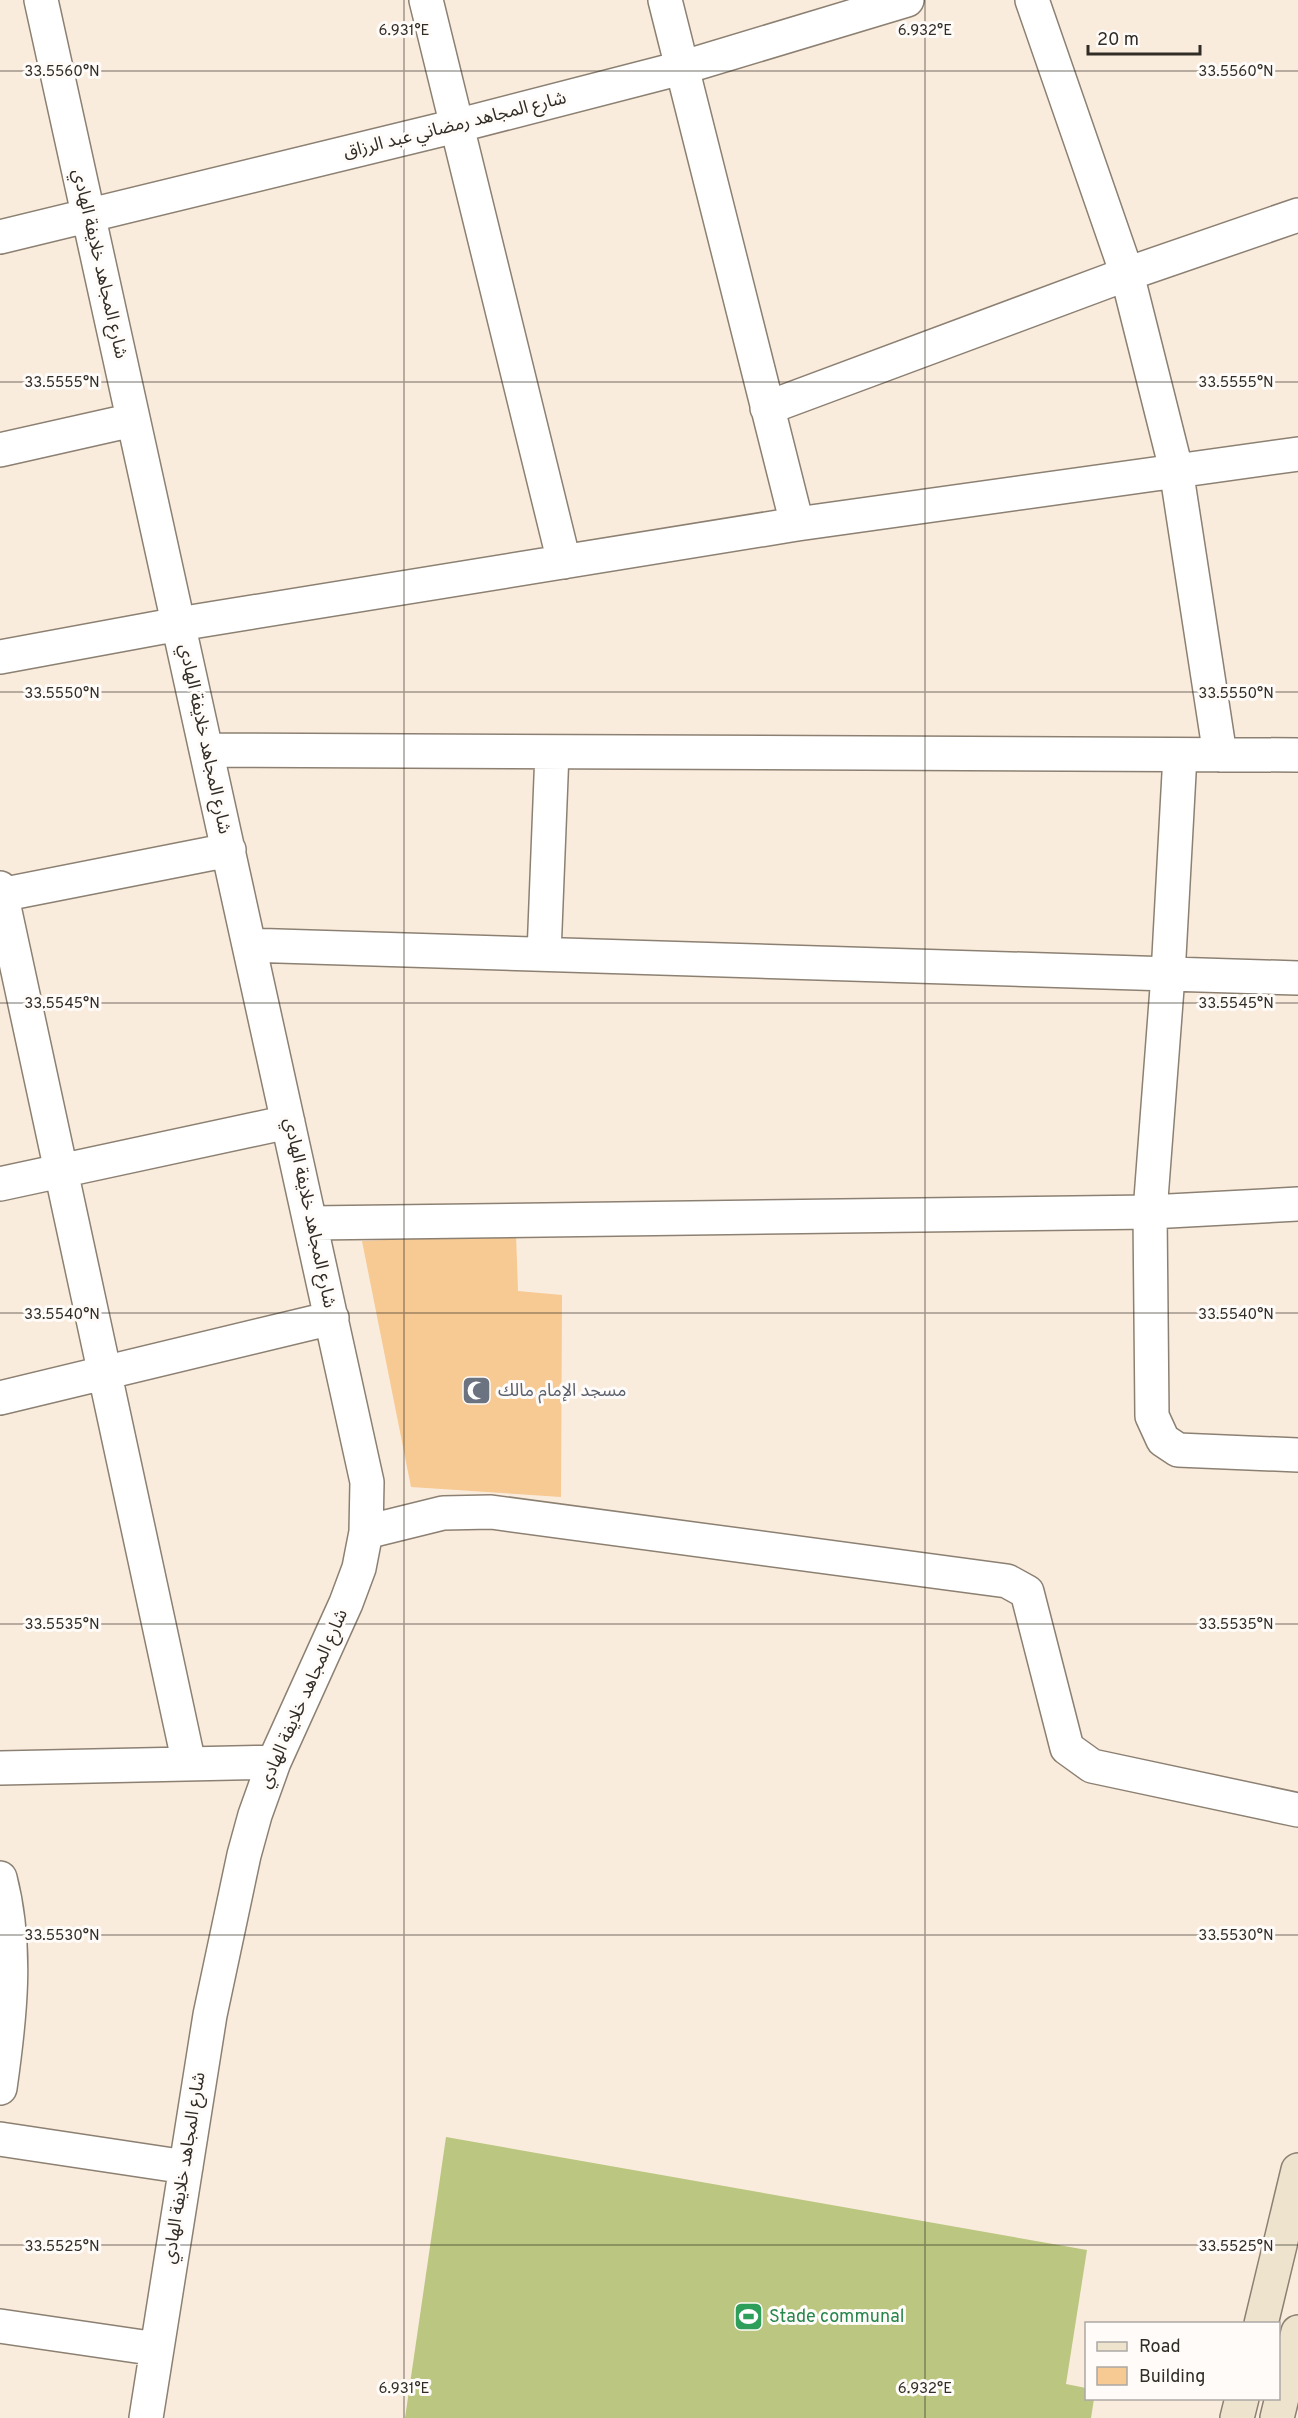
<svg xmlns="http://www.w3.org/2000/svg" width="1298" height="2418" viewBox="0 0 1298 2418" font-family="Overpass,'Noto Sans Arabic',sans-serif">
<rect width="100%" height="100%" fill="#faecdd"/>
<path fill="#bbc780" d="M446 2137 1087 2250 1066 2384 1086 2388V2398L1094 2399 1091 2418H405Z"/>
<path fill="#f7c993" d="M516 1234 518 1291 562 1295 561 1497 411 1487 362 1241Z"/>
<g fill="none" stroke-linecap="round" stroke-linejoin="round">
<defs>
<path id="street" d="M41 0 367 1482 366 1532 359 1568 346 1603 274 1762 255 1815 244 1855 210 2015 146 2418
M426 0 564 562
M665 0 797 524
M1032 0 1127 274 1176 469 1220 755
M0 237 456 126 681 68 907 0
M767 408 1127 274 1298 215
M0 450 133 420
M0 657 179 624 797 524 1298 454
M206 750 1298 755
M1180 755 1168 975 1150 1212 1152 1416 1163 1440 1178 1450 1298 1455
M0 888 189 1764
M0 895 229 850
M249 945 1298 978
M544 954 552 752
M0 1184 288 1122
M311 1223 1150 1212 1298 1204
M0 1398 332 1318
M366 1532 443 1513 491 1512 1007 1581 1027 1592 1067 1748 1092 1766 1298 1810
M0 1768 274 1762
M0 1878C18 1947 10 2018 0 2088
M0 2139 186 2167
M0 2326 157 2349"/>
<path id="secondary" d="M1261 2324 1298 2170
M1237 2418 1242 2398
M1277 2418 1298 2332"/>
</defs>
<use href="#street" stroke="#8c8072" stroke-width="36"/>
<use href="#secondary" stroke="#8c8072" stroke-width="36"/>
<use href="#street" stroke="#fff" stroke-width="33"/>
<use href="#secondary" stroke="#eee4cd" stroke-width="33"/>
</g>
<path fill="none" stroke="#312c26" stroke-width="1.5" stroke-opacity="0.45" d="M404 0V2418M925 0V2418M0 71H1298M0 382H1298M0 692H1298M0 1003H1298M0 1313H1298M0 1624H1298M0 1935H1298M0 2245H1298"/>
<defs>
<symbol id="mosque-square" viewBox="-11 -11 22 22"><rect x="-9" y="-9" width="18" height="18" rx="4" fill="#6b7280" stroke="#fefbf8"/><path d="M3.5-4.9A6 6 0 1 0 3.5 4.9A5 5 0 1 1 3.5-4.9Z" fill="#fff"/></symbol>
<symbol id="stadium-square" viewBox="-11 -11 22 22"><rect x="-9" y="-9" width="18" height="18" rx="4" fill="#2e9e5b" stroke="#fefbf8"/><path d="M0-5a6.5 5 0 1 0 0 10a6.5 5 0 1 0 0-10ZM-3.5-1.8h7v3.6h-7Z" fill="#fff"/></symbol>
</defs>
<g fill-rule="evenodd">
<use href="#mosque-square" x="460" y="1374" width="33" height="33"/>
<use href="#stadium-square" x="732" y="2300" width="33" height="33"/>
</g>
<g text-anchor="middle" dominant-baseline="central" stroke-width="6" stroke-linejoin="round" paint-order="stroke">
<g font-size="18" fill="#312c26" stroke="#fefbf8">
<text transform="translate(455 126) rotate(-14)">شارع المجاهد رمضاني عبد الرزاق</text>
<text transform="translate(99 264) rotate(77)">شارع المجاهد خلايفة الهادي</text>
<text transform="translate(204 739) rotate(78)">شارع المجاهد خلايفة الهادي</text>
<text transform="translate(309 1213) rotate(78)">شارع المجاهد خلايفة الهادي</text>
<text transform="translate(304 1699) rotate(-66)">شارع المجاهد خلايفة الهادي</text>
<text transform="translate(185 2168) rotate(-81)">شارع المجاهد خلايفة الهادي</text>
</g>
<g font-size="18" fill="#5b616d" stroke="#fefbf8" text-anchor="start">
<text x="498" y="1391">مسجد الإمام مالك</text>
</g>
<g font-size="18" fill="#27864d" stroke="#fefbf8" text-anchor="start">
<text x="769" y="2317">Stade communal</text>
</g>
</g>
<g font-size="15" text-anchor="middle" fill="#312c26" stroke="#fefbf8" stroke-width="6" stroke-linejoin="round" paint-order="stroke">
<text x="404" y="35">6.931°E</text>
<text x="925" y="35">6.932°E</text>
<text x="62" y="76">33.5560°N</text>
<text x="1236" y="76">33.5560°N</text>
<text x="62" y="387">33.5555°N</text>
<text x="1236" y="387">33.5555°N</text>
<text x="62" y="698">33.5550°N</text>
<text x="1236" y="698">33.5550°N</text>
<text x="62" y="1008">33.5545°N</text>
<text x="1236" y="1008">33.5545°N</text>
<text x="62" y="1319">33.5540°N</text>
<text x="1236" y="1319">33.5540°N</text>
<text x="62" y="1629">33.5535°N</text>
<text x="1236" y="1629">33.5535°N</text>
<text x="62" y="1940">33.5530°N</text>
<text x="1236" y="1940">33.5530°N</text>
<text x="62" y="2251">33.5525°N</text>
<text x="1236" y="2251">33.5525°N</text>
<text x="404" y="2393">6.931°E</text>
<text x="925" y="2393">6.932°E</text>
</g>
<rect x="1085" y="2322" width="195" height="78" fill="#fefbf8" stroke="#aca8a4" stroke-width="1.5"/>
<rect x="1097" y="2342" width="30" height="9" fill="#eee4cd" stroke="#aca8a4" stroke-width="1.5"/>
<text x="1139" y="2352" font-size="18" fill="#312c26">Road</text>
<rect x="1097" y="2367" width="30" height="18" fill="#f7c993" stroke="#aca8a4" stroke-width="1.5"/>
<text x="1139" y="2382" font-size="18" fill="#312c26">Building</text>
<path d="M1088 45v9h112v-9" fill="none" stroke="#312c26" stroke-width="3"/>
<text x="1097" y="45" font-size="18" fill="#312c26" stroke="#fefbf8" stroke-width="4.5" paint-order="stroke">20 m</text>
</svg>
